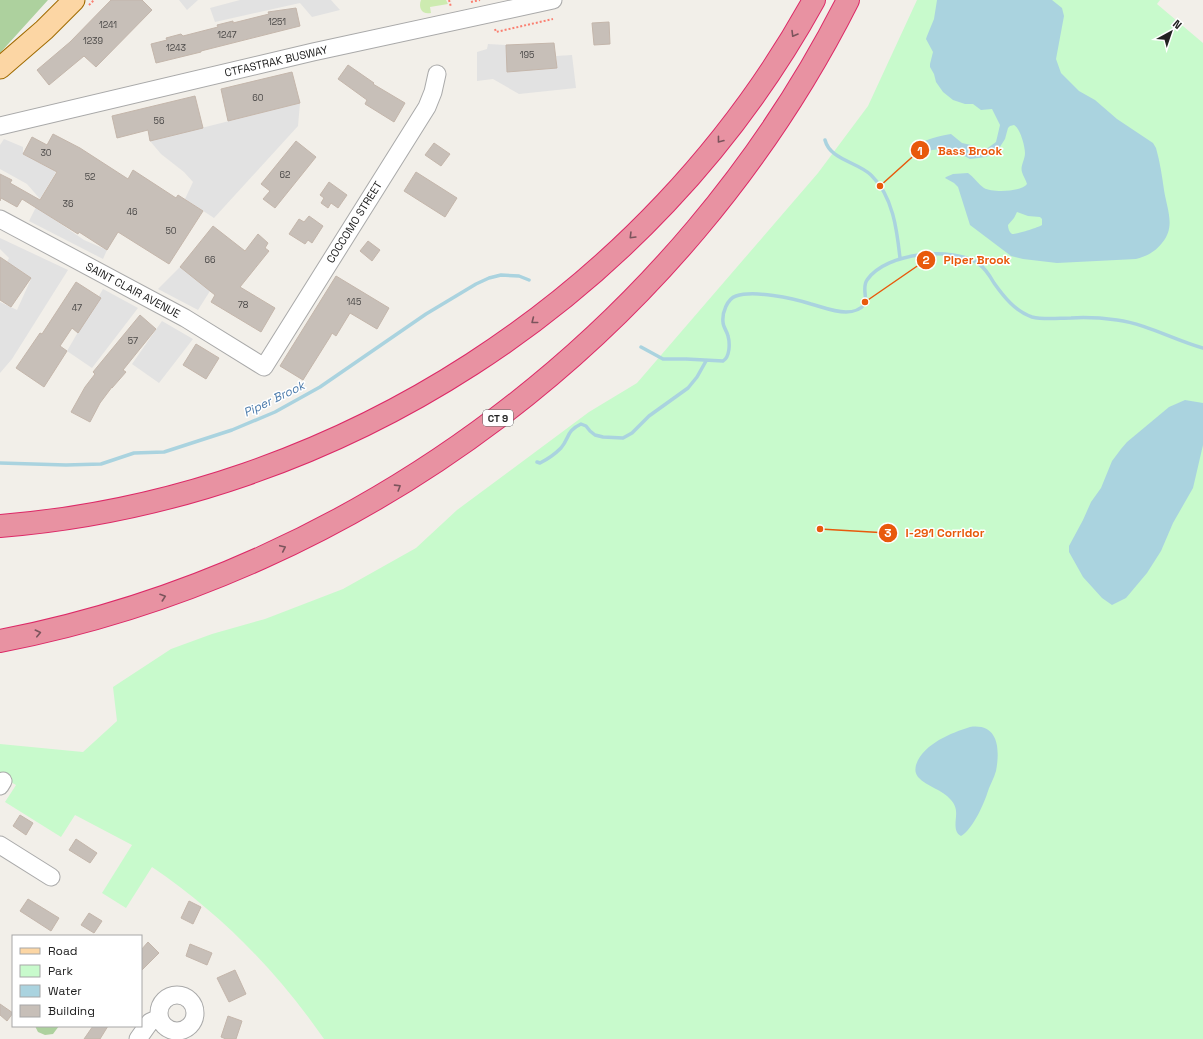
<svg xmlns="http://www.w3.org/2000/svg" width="1203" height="1039" viewBox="0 0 1203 1039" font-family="'Space Grotesk',sans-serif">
<rect width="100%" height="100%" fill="#f2efe9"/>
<path fill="#cdebb0" d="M421 0H446L448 4 430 7 431 13C422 15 418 8 421 0Z"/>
<path fill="#add19e" d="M0 0H48L0 53Z
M35 1026H59L53 1034 45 1035 38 1032Z"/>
<path fill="#c8facc" d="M917 0H1160L1157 4 1203 43V1039H324C277 971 220 913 152 867L126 908 102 893 132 845 75 815 61 837 5 802 16 785 0 776V744L83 752 117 721 113 687 171 649 212 634 265 619 343 589 416 548 457 510 589 412 637 383 818 173 868 106Z"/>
<path fill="#e2e2e2" d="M179 0H198L187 10Z
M240 0H331L340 10 312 17 300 3 215 22 210 8Z
M488 44 506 45 507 71 557 67 556 56 572 55 576 88 519 94 493 79 477 81V52L487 49Z
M300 103 298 126 214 218 185 199 193 182 184 172 161 154 150 141Z
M4 139 23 147V154L56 172 40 199 27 184 0 169V145Z
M36 207 84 240 107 250 103 259 29 221Z
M0 238 68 270 12 359 0 373V302L17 310 31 279 7 262 9 258 0 249Z
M180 267 210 291 198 310 158 289Z
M103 289 138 308 92 368 67 351Z
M162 321 193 339 159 383 132 364Z"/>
<path fill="#aad3df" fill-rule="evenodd" d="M937 0H1052L1062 8 1064 16 1056 59 1061 73 1079 91 1095 100 1117 119 1153 143 1156 148C1160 162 1162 176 1164 190 1167 209 1176 227 1162 243 1155 252 1147 256 1136 259L1057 263 1023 259 1011 256 970 225 958 187 954 183 945 178 946 177 953 174 968 173C974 177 978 184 984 188 992 193 1022 192 1027 184 1026 180 1023 176 1022 172 1020 166 1025 160 1025 153 1025 146 1020 128 1014 125L1010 126 1008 128 1005 139 998 150 986 157 970 159 950 148 932 150 920 155 915 153V148C922 139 940 136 951 134L962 143 971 145 980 150H985L996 142 1000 125 992 109 981 110 973 104H965L953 100 943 92 936 82 934 74 930 67V64L933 52 926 39 927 36 934 19ZM1017 212 1028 216 1040 217 1042 219V225C1040 227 1014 235 1012 234 1009 232 1008 228 1008 225L1014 218Z
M1185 400 1203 403V445L1193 488 1173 523 1161 551 1147 573 1126 598 1112 605 1102 598 1083 577 1069 552V546L1083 520 1091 502 1101 488 1112 461 1121 449 1127 442 1169 407Z
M970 727C999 723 1000 750 996 771 994 779 989 786 987 794 983 806 972 830 961 836 952 831 957 819 956 811 956 807 953 802 951 800 942 789 927 787 918 777 915 773 915 770 916 765 923 744 951 733 970 727Z"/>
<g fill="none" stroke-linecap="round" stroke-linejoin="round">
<path stroke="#aad3df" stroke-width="3.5" d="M825 140C830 160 858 162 871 175 893 196 897 230 900 258
M641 347 663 359H686L723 361C730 357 730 343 728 336 727 331 723 327 723 322 722 313 727 299 736 296 754 290 792 298 811 304 822 307 834 312 846 312 854 312 860 310 865 304 867 296 862 287 867 280 886 252 953 246 979 264 986 269 990 276 994 283 1004 297 1015 311 1032 317 1044 320 1059 318 1071 318 1087 317 1102 318 1117 320 1147 324 1174 340 1203 348
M537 462 540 463C548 459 555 454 561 448 570 437 566 431 581 424L586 426 590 431 595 435 603 437 623 438 632 433 649 416 688 388 697 377 706 361
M0 463 66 465 101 464 134 453 164 452 232 430 275 412 320 387 426 314 476 284 489 278 501 275 519 276 529 280"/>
</g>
<path fill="#c7bfb8" stroke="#c4b6ab" d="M111 0H142L152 10 96 67 84 56 49 85 37 70 70 42Z
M296 8 300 26 201 51V52L156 63 151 44 167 40 166 38 181 34 183 36 218 27 217 25 233 21V23L269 14 268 12Z
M609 22 610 44 594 45 592 23Z
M554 43 557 68 507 72 506 45Z
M348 65 374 83 373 84 405 103 394 122 365 104 367 100 338 79Z
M292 72 300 103 228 121 221 89Z
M195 96 203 128 150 141 148 130 117 138 112 116Z
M53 134 80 148 128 179 133 170 176 198 178 195 203 211 169 264 118 232 107 250 79 232 78 234 22 199 17 207 1 198 0 201V174L12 180 10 183 40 200 57 172 23 154 32 137 47 145Z
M296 141 316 157 275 208 263 199 270 191 261 184Z
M434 143 450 154 441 166 425 155Z
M416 172 457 198 445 217 404 191Z
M329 182 347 195 338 208 331 203 328 208 321 203 324 198 320 195Z
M309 216 323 226 312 243 308 240 305 244 289 234 299 219 304 222Z
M213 226 245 251 258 234 268 243 265 248 269 251 240 287 275 308 261 332 211 302 215 295 180 267Z
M368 241 380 250 372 261 360 251Z
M0 257 31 278 11 307 0 300Z
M336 276 389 308 377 329 350 313 336 336 332 333 330 337 303 380 280 366Z
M76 282 101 298 78 333 72 328 60 346 67 351 44 387 16 368 40 333 42 334Z
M140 315 156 329 123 370 126 372 112 388V387L100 403 90 422 71 412 85 387 95 374 93 372Z
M196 344 219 358 206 379 183 365Z
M20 815 33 823 26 835 13 826Z
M76 839 97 853 90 863 69 850Z
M28 899 59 918 51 931 20 911Z
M189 901 201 907 193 924 181 918Z
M89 913 102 921 94 933 81 925Z
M148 942 159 953 141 971V950Z
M190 944 212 953 207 965 186 956Z
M235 970 246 994 229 1002 217 978Z
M0 1004 13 1013 7 1021 0 1015Z
M228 1016 242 1021 236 1039H226L221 1037Z
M93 1026H108L100 1039H84Z"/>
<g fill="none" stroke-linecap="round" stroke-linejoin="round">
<defs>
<path id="minor" d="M0 126 313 52 553 0
M0 219 185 318 264 367 427 107 433 92 437 74
M0 786 3 781
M0 845 51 877
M159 1013a18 18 0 1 1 36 0a18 18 0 1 1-36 0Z
M138 1039 150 1022 159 1018"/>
<path id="major" d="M0 68 44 30 74 0"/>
<path id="highway" d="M0 526C337 499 651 296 814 0
M0 641C362 571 682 329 848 0"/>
</defs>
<use href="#minor" stroke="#a9a9a9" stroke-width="19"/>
<use href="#major" stroke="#a06b00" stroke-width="23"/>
<use href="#highway" stroke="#dc2a67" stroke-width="24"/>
<path stroke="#fa8072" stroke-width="2" stroke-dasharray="2 2" stroke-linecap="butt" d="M449 0 451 7
M471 2 480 0
M89 5 94 0
M495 29 496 32 553 19"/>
<use href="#minor" stroke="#fff" stroke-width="17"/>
<use href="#major" stroke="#fcd6a4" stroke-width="21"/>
<use href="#highway" stroke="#e892a2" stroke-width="22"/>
</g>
<defs><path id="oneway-chevron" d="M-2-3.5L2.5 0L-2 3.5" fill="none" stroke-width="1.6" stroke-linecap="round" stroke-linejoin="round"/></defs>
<g stroke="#7b545c">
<use href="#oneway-chevron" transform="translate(794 34) rotate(121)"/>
<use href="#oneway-chevron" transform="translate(720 140) rotate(128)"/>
<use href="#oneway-chevron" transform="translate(632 236) rotate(135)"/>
<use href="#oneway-chevron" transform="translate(534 321) rotate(142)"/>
<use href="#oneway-chevron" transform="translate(398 487) rotate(-32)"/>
<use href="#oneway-chevron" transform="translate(283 548) rotate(-25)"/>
<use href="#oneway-chevron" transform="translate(163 597) rotate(-19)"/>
<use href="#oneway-chevron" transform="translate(38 633) rotate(-13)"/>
</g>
<g text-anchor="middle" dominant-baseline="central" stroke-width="3" stroke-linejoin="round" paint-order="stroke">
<g font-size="9" fill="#4b4948">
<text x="277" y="22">1251</text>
<text x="108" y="25">1241</text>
<text x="227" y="35">1247</text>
<text x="93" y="41">1239</text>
<text x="176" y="48">1243</text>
<text x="527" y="55">195</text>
<text x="258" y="98">60</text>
<text x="159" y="121">56</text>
<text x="46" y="153">30</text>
<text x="285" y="175">62</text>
<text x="90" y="177">52</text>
<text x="68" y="204">36</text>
<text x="132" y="212">46</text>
<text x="171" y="231">50</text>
<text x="210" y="260">66</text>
<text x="354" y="302">145</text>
<text x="243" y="305">78</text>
<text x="77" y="308">47</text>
<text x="133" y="341">57</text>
</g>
<rect fill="#fff" stroke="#646464" stroke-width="1" x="483" y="410" width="30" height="16" rx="3"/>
<g font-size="10" font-weight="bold" fill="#222">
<text x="498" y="418">CT 9</text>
</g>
<g font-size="11" fill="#222" stroke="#fff">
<text transform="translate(276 61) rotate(-13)">CTFASTRAK BUSWAY</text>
<text transform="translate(354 222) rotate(-58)">COCCOMO STREET</text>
<text transform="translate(133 290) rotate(28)">SAINT CLAIR AVENUE</text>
</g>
<g font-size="12" font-style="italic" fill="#4a7aab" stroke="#fff">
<text transform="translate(274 399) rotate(-26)">Piper Brook</text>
</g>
</g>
<path fill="none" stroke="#e8590c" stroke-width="1.5" d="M880 186L920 150M865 302L926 260M820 529L888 533"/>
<g fill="#e8590c" stroke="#fff" stroke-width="1.5">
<circle cx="880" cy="186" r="4"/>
<circle cx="865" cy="302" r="4"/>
<circle cx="820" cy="529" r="4"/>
<circle cx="920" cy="150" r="10"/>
<circle cx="926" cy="260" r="10"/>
<circle cx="888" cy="533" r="10"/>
</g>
<g font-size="12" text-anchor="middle" font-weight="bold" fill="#fff">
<text x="920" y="155">1</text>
<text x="926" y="264">2</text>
<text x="888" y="537">3</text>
</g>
<g font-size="12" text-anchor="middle" font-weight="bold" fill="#e8590c" stroke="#fff" stroke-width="3" stroke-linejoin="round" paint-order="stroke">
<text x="970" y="155">Bass Brook</text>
<text x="977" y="264">Piper Brook</text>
<text x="945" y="537">I-291 Corridor</text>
</g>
<rect x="12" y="935" width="130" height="92" fill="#ffffff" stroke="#a7a7a7"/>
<rect x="20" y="948" width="20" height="6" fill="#fcd6a4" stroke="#a7a7a7"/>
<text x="48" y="955" font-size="12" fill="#222222">Road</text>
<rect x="20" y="965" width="20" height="12" fill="#c8facc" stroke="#a7a7a7"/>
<text x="48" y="975" font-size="12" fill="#222222">Park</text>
<rect x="20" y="985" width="20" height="12" fill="#aad3df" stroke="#a7a7a7"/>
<text x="48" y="995" font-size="12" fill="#222222">Water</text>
<rect x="20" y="1005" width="20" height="12" fill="#c7bfb8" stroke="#a7a7a7"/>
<text x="48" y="1015" font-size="12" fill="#222222">Building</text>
<g transform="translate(1171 32) rotate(40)" stroke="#ffffff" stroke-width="3" paint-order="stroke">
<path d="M0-3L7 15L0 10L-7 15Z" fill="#222222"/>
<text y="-6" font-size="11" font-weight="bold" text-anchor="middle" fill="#222222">N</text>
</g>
</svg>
